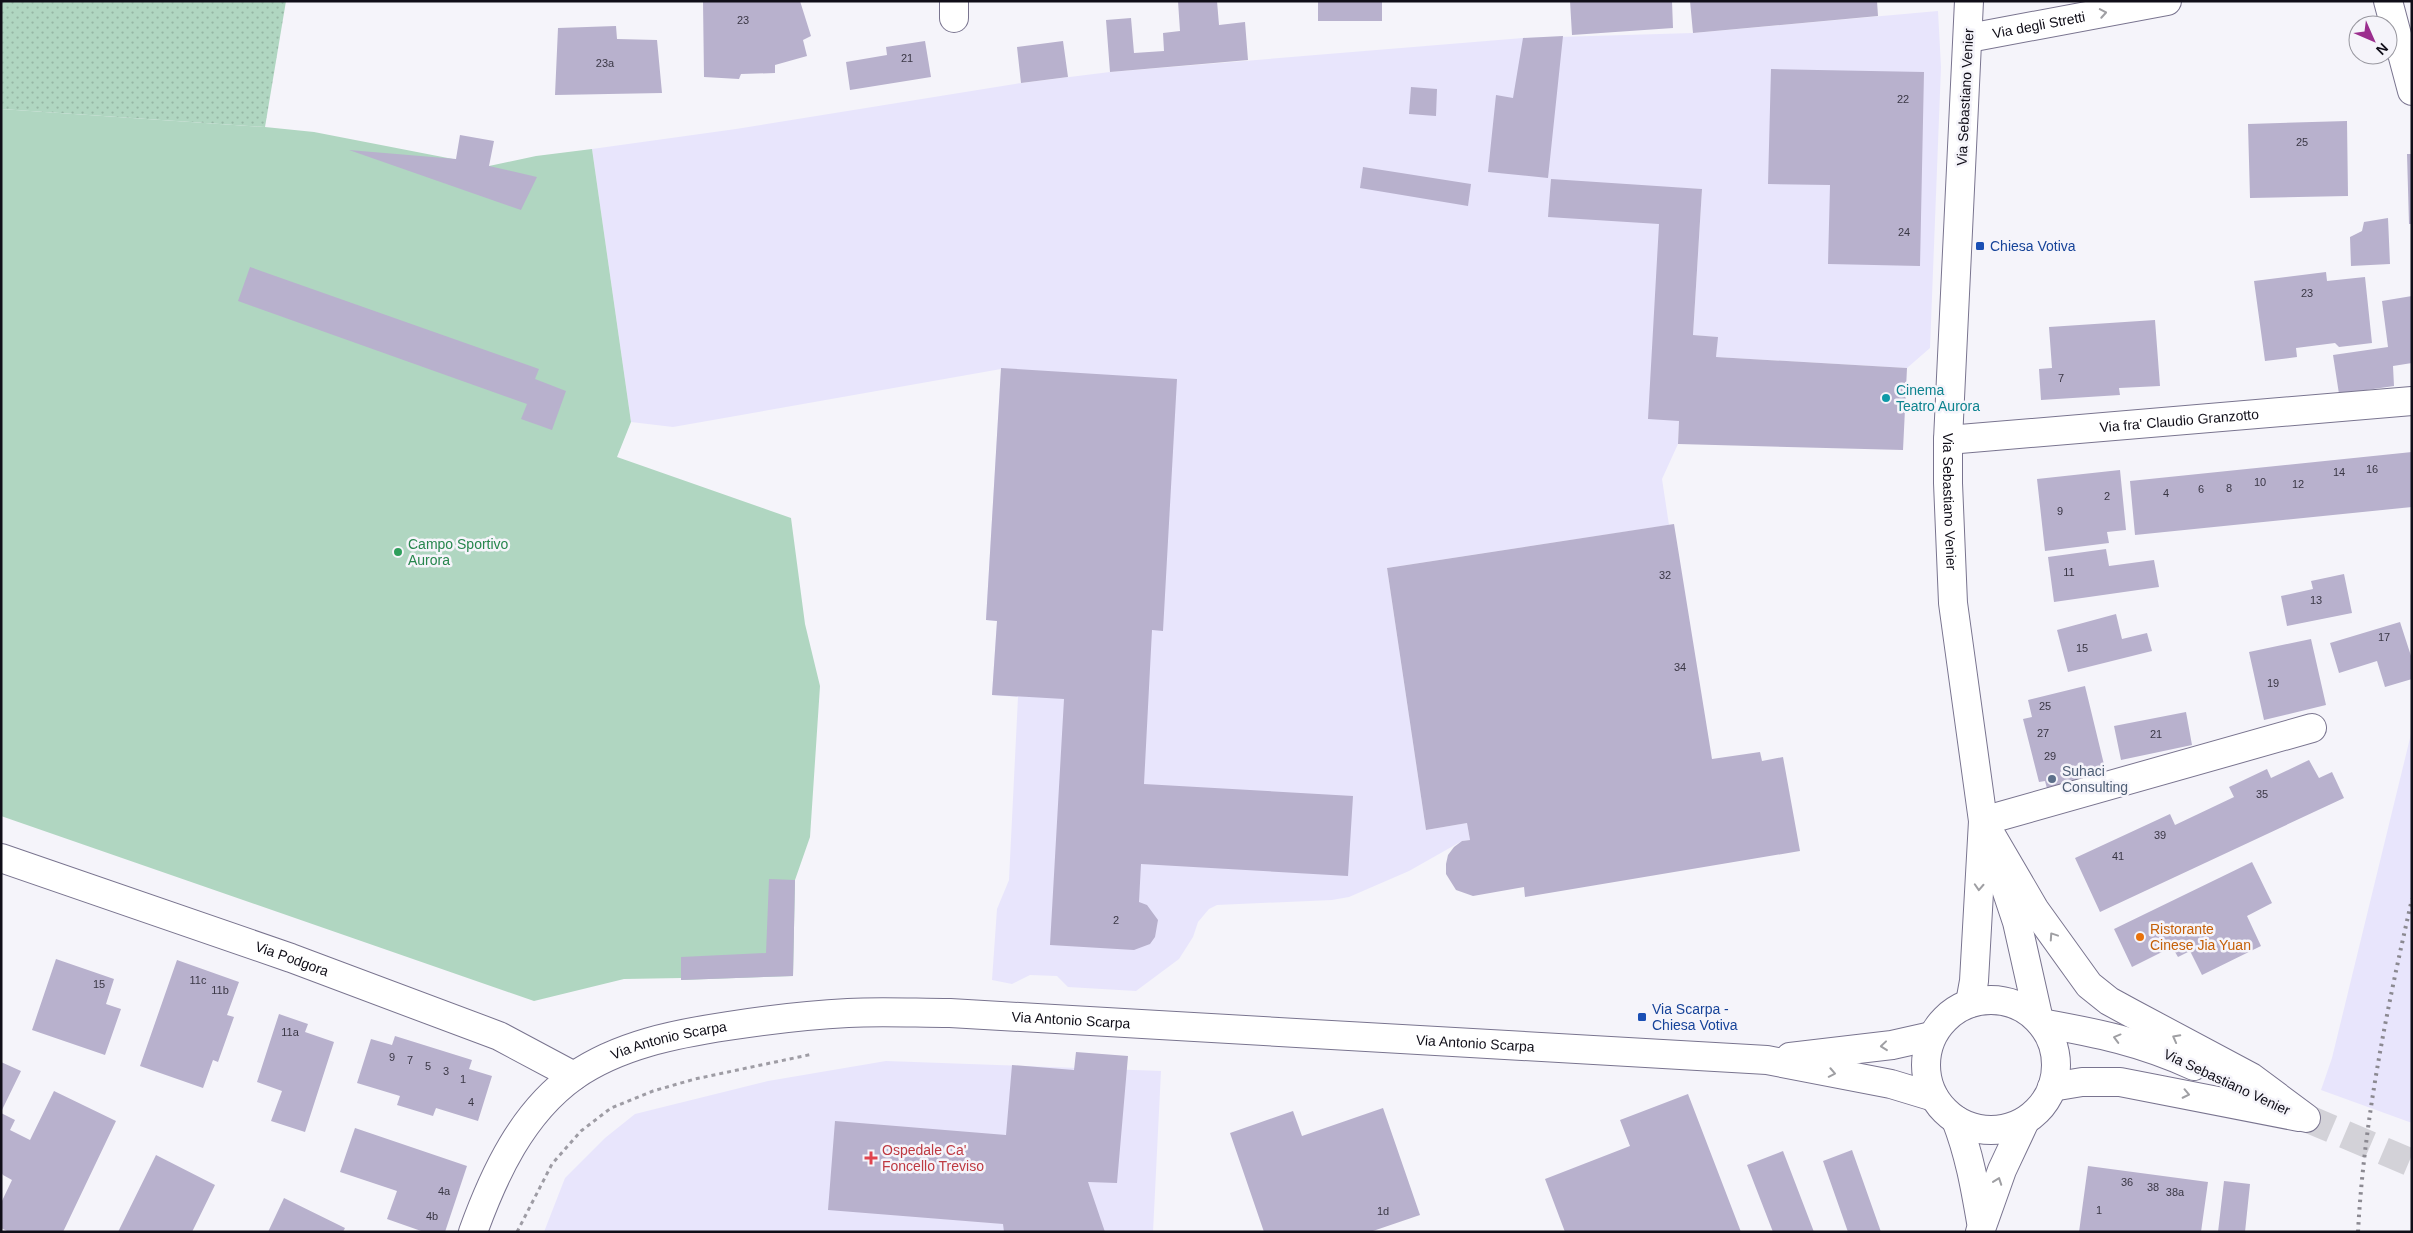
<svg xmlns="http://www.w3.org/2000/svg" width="2413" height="1233" viewBox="0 0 2413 1233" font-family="Arial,sans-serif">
<defs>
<pattern id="grass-dots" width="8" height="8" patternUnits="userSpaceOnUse" patternTransform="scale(1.25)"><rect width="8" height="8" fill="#b0d6c1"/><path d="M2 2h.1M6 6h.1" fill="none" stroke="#96b6a5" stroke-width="1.8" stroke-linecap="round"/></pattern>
</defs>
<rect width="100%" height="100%" fill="#f5f4fa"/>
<path fill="#e8e5fc" d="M1938 11 1941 67 1930 348 1907 368 1716 357 1717 337 1693 335 1702 189 1662 187 1679 421 1678 444 1662 479 1669 525 1387 568 1426 830 1467 823 1470 840 1462 841 1409 871 1349 897 1332 900 1217 905 1209 909 1198 922 1193 937 1179 959 1136 991 1068 987 1057 976 1030 975 1012 984 992 980 997 909 1009 880 1018 697 992 695 997 621 986 620 1001 369 673 427 631 422 592 149 736 129 1021 83 1110 72 1523 38 1693 33Z
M2412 730V1123L2321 1090 2332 1058Z
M886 1061 1161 1071 1153 1232H544L565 1178 605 1138 635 1114 768 1081Z"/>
<path fill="url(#grass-dots)" d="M1 1H286L265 127 1 109Z"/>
<path fill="#b0d6c1" d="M1 109 265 127 314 132 489 166 536 156 592 149 631 422 617 457 791 518 805 624 820 686 810 837 795 880 793 976 681 980 682 978 624 979 534 1001 1 816Z"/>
<path fill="#b8b1cd" d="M703 1H800L811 36 803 40 807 56 775 65V73L741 74 739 79 704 77Z
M1178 1H1217L1219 25 1245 22 1248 60 1110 72 1106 20 1131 18 1134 53 1164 51 1163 33 1180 31Z
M1318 1H1382V21H1318Z
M1570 1H1672L1673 28 1572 35Z
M1690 1H1877L1878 16 1693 33Z
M616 26 617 39 657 40 662 93 555 95 558 28Z
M1563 36 1548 178 1488 172 1496 95 1513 98 1523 38Z
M925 41 931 77 850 90 846 62 887 55 886 47Z
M1063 41 1068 77 1021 83 1017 47Z
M1771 69 1924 72 1920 266 1828 264 1830 185 1768 184Z
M1411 87 1437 89 1436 116 1409 114Z
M2347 121 2348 196 2250 198 2248 124Z
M460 135 494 141 489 166 537 177 521 210 349 150 456 159Z
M2407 154H2412V224H2409Z
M1363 167 1471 184 1468 206 1360 188Z
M1551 179 1702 189 1693 335 1718 337 1716 357 1907 368 1903 450 1678 444 1679 421 1648 419 1659 224 1548 217Z
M2388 218 2390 264 2351 266 2350 237 2362 231 2364 222Z
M250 267 539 369 535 379 566 391 552 430 521 419 527 404 238 301Z
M2326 272 2327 281 2365 277 2372 343 2339 347 2335 343 2296 348 2297 357 2265 361 2254 281Z
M2412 296V363L2393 366 2394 386 2339 394 2333 355 2388 347 2382 301Z
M2155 320 2160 386 2119 388 2120 395 2041 400 2039 369 2052 368 2049 327Z
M1001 368 1177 379 1163 631 1152 630 1144 784 1353 796 1348 876 1141 864 1139 902 1147 905 1158 920 1155 937 1150 944 1134 950 1050 945 1064 699 992 695 997 621 986 620Z
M2412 452V507L2135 535 2130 481Z
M2120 470 2126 530 2107 532 2109 543 2045 551 2037 479Z
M1674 524 1712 759 1760 752 1762 761 1783 757 1800 851 1525 897 1524 887 1473 896 1456 890 1446 874V864L1448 855 1454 847 1462 841 1470 840 1467 823 1426 830 1387 568Z
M2106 549 2109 566 2154 560 2159 587 2054 602 2048 557Z
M2344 574 2352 613 2287 626 2281 596 2313 589 2311 581Z
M2116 614 2122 639 2147 633 2152 651 2068 672 2057 630Z
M2400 622 2412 659V679L2385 687 2377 661 2339 673 2330 643Z
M2311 639 2326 705 2264 720 2249 652Z
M2085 686 2108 781 2049 796 2045 781 2039 782 2023 719 2032 717 2028 700Z
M2186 712 2192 745 2121 760 2114 726Z
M2309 760 2319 778 2332 772 2344 798 2100 912 2075 858 2170 814 2175 825 2234 797 2229 787 2267 769 2271 778Z
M2252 862 2272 903 2247 916 2261 946 2202 975 2190 951 2178 957 2172 947 2132 967 2114 929Z
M769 879 795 880 793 976 681 980V957L766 953Z
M56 959 114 979 106 1004 121 1009 105 1055 32 1030Z
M177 960 239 982 227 1015 234 1017 218 1062 213 1060 203 1088 140 1066Z
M279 1014 308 1024 305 1032 334 1042 305 1132 271 1121 282 1091 257 1082Z
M395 1036 472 1060 469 1069 492 1076 478 1121 436 1108 433 1116 397 1105 400 1096 357 1083 371 1039 392 1045Z
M1076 1052 1128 1056 1117 1183 1088 1182 1105 1232H1004L1003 1224 828 1210 835 1121 1006 1135 1012 1065 1074 1070Z
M1 1062 21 1071 1 1112Z
M54 1091 116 1121 63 1232H9L1 1228V1203L12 1180 3 1175 1 1172V1113L15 1120 10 1130 30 1140Z
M1688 1094 1741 1232H1565L1545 1179 1630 1146 1620 1120Z
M1383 1108 1420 1215 1370 1232H1264L1230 1133 1293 1111 1302 1136Z
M355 1128 467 1166 445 1232H424L387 1219 397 1191 340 1172Z
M1852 1150 1881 1232H1848L1823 1161Z
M1783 1151 1814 1232H1773L1747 1165Z
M156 1155 215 1185 192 1232H118Z
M2088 1166 2208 1182 2201 1232H2079Z
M2224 1181 2250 1184 2245 1232H2218Z
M284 1198 345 1228 343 1232H268Z"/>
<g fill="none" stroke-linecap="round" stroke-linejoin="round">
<path stroke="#d3d2d8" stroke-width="28" stroke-dasharray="28 14" stroke-linecap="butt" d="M2306 1118 2412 1163"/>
<defs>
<g id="minor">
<path id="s1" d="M1969 1 1948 440V483L1953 603 1983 821 1974 981 1970 1003"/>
<path d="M2388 1 2412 91"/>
<path d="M954 18V1"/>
<path id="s2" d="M1969 38 2167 1"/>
<path id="s3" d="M1948 440 2412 401"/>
<path d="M1983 821 2035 910 2089 985 2109 1001 2131 1013 2251 1077 2306 1118"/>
<path d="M1983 821 2312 728"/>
<path id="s4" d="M1 858 291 958 499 1036 574 1076"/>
<path d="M2001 874 2017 922 2039 1020"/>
<circle cx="1991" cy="1065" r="65"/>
<path d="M2041 1023C2097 1033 2142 1042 2194 1066"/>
<path d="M1790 1057 1892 1045 1932 1036"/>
<path d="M2052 1087 2082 1082H2120L2299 1117"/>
<path d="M1956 1120C1969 1153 1975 1187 1981 1222"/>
<path id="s5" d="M473 1232C494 1174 522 1113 574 1076 619 1045 675 1034 728 1026 767 1020 807 1015 848 1013 881 1011 916 1013 950 1013L1767 1060 1891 1084 1934 1097"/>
<path d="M1980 1232 2002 1170 2025 1121"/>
</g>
</defs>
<use href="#minor" stroke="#79748f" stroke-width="30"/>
<path stroke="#9e9ca4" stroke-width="3" stroke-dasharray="4 4" stroke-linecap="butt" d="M517 1232 552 1164 581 1131 611 1108 653 1091 695 1079 813 1054"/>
<use href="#minor" stroke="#fff" stroke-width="28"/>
<path stroke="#8b8991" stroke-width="4" stroke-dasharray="2.5 5" stroke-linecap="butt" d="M2358 1232C2364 1120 2387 1008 2412 899"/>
</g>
<defs><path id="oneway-chevron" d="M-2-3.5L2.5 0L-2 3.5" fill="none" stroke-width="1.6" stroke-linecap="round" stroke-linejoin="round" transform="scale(1.25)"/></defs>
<g stroke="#9f9fa3">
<use href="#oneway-chevron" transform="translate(2103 13) rotate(-10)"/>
<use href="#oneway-chevron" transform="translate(1979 887) rotate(93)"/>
<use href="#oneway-chevron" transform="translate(2053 936) rotate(-124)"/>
<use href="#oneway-chevron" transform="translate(2117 1038) rotate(-165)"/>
<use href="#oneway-chevron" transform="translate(2176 1038) rotate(-152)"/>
<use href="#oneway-chevron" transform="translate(1884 1046) rotate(174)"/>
<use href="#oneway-chevron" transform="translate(1832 1073) rotate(11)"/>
<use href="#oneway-chevron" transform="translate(2186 1094) rotate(12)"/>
<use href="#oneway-chevron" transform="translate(1998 1181) rotate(-70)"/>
</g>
<g fill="#1a4fb4" stroke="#f5f4fa" stroke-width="2">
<rect x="1975" y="241" width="10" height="10" rx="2.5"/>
<rect x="1637" y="1012" width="10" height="10" rx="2.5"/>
</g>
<circle fill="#0f9aa8" stroke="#f5f4fa" stroke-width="2" cx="1886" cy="398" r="5"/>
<circle fill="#2e9e5b" stroke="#f5f4fa" stroke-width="2" cx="398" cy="552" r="5"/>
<circle fill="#5c6f8a" stroke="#f5f4fa" stroke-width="2" cx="2052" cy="779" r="5"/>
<circle fill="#e8710a" stroke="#f5f4fa" stroke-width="2" cx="2140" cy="937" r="5"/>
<path fill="#e0444e" stroke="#f5f4fa" stroke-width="2" d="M868.5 1150.5h5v5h5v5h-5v5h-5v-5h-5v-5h5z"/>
<g text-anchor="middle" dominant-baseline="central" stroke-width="5" stroke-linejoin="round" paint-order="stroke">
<g font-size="11" fill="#3a3745">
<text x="743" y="20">23</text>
<text x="907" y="58">21</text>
<text x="605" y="63">23a</text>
<text x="1903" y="99">22</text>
<text x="2302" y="142">25</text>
<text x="1904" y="232">24</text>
<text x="2307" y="293">23</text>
<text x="2061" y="378">7</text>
<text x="2372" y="469">16</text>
<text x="2339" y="472">14</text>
<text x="2260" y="482">10</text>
<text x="2298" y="484">12</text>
<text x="2229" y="488">8</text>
<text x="2201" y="489">6</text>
<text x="2166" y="493">4</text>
<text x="2107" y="496">2</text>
<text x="2060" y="511">9</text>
<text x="2069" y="572">11</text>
<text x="1665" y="575">32</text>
<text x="2316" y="600">13</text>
<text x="2384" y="637">17</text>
<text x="2082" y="648">15</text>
<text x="1680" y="667">34</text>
<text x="2273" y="683">19</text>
<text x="2045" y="706">25</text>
<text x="2043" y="733">27</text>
<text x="2156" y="734">21</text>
<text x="2050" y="756">29</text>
<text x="2262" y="794">35</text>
<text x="2160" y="835">39</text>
<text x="2118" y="856">41</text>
<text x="1116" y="920">2</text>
<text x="198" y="980">11c</text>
<text x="99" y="984">15</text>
<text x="220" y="990">11b</text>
<text x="290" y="1032">11a</text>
<text x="392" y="1057">9</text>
<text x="410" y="1060">7</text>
<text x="428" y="1066">5</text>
<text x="446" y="1071">3</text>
<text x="463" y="1079">1</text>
<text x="471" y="1102">4</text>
<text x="2127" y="1182">36</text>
<text x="2153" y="1187">38</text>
<text x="444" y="1191">4a</text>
<text x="2175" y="1192">38a</text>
<text x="2099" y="1210">1</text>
<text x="1383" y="1211">1d</text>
<text x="432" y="1216">4b</text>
</g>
<g font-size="14" fill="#100e18" stroke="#f5f4fa">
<text stroke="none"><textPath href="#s2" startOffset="71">Via degli Stretti</textPath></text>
<text transform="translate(1965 97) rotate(-87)">Via Sebastiano Venier</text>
<text stroke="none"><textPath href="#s3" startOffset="232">Via fra' Claudio Granzotto</textPath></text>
<text stroke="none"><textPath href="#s1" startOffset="501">Via Sebastiano Venier</textPath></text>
<text stroke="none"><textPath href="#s4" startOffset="308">Via Podgora</textPath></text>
<text stroke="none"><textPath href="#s5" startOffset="696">Via Antonio Scarpa</textPath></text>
<text stroke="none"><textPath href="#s5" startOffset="291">Via Antonio Scarpa</textPath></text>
<text stroke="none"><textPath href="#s5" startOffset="1101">Via Antonio Scarpa</textPath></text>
<text transform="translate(2227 1082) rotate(25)">Via Sebastiano Venier</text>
</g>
<g font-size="14" fill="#164399" stroke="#f5f4fa" text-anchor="start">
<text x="1990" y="246">Chiesa Votiva</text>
<text x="1652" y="1009">Via Scarpa -<tspan x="1652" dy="16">Chiesa Votiva</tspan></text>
</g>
<g font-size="14" fill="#0d838f" stroke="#f5f4fa" text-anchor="start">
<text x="1896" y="390">Cinema<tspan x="1896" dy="16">Teatro Aurora</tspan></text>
</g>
<g font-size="14" fill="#27864d" stroke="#f5f4fa" text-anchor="start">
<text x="408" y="544">Campo Sportivo<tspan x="408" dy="16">Aurora</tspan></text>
</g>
<g font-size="14" fill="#4e5e75" stroke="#f5f4fa" text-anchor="start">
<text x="2062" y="771">Suhaci<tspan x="2062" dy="16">Consulting</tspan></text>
</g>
<g font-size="14" fill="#c56008" stroke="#f5f4fa" text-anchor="start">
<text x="2150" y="929">Ristorante<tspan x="2150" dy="16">Cinese Jia Yuan</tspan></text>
</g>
<g font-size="14" fill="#be3a42" stroke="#f5f4fa" text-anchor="start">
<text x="882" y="1150">Ospedale Ca'<tspan x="882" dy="16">Foncello Treviso</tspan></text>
</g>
</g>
<rect width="2413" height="1233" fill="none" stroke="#100e18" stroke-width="5"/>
<g transform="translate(2373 40) rotate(135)"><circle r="24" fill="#f5f4fa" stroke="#9998a0"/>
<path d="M0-4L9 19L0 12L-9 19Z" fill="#9b2e8e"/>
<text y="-8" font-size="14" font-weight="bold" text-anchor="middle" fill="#100e18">N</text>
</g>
</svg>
